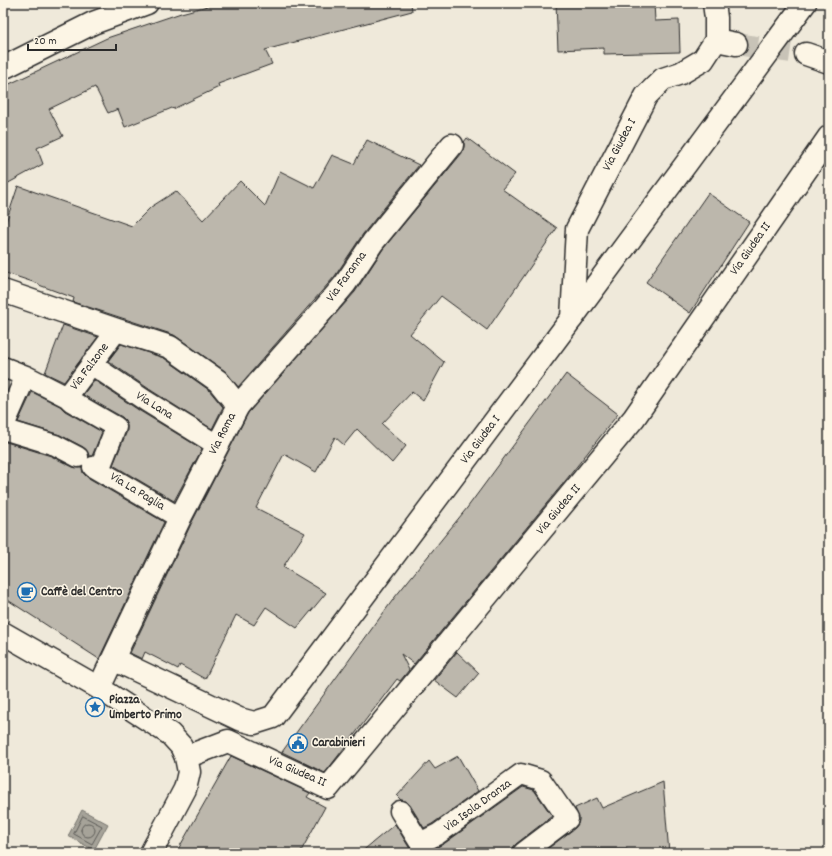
<svg xmlns="http://www.w3.org/2000/svg" width="832" height="856" viewBox="0 0 832 856" font-family="Dekko,sans-serif">
<rect width="100%" height="100%" fill="#efe9da"/>
<filter id="ink" filterUnits="userSpaceOnUse"><feTurbulence type="fractalNoise" baseFrequency=".025" numOctaves="2"/><feDisplacementMap in="SourceGraphic" scale="8" xChannelSelector="R" yChannelSelector="G"/><feConvolveMatrix kernelMatrix="1 2 1 2 8 2 1 2 1" color-interpolation-filters="sRGB"/></filter>
<g filter="url(#ink)">
<path fill="#a6a399" stroke="#75736d" d="M82 810 108 824 94 850 68 836Z"/>
<g fill="none" stroke-linecap="round" stroke-linejoin="round">
<path stroke="#5c5b57" stroke-width="1" d="M83 816 102 826 92 844 74 834Z
M81 830a7 7 0 1 1 14 0a7 7 0 1 1-14 0Z"/>
</g>
<path fill="#bcb7ac" stroke="#2b2b2b" d="M219 3H411L412 11 265 50 272 64 218 84 219 87 173 109 172 108 125 127 118 109 108 113 95 87 49 109 63 136 37 148 43 164 3 186V87L107 38 181 13Z
M556 3H654L655 21 679 20 680 52 604 54V48L558 50Z
M467 138 515 174 502 189 557 228 487 330 441 296 410 334 444 362 423 401 412 392 382 424 406 446 392 463 357 429 344 445 335 437 316 472 284 454 256 508 305 533 283 567 326 593 297 628 266 607 254 625 236 615 205 679 180 665 178 669 145 652 142 659 130 653 191 524 248 413 355 292 383 249 462 153 464 147V142Z
M367 140 419 165 363 234 335 276 238 387 225 371 174 335 73 302 74 298 39 285V284L3 272V231L18 186 132 226 151 207 176 191 203 220 240 181 265 206 280 171 314 188 332 155 354 164Z
M708 193 749 222 690 313 646 282Z
M63 325 98 337 64 382 45 373Z
M121 344 164 358 209 390 223 407 212 429 152 391 108 361Z
M566 374 618 414 566 480 414 664 401 654 409 670 400 681 397 679 325 773 282 752 395 597 467 508Z
M94 380 140 411 202 449 174 501 113 465 127 431V426L125 420 122 417 83 395Z
M32 392 60 406 65 411 102 432 92 456H89L87 451 83 447 60 435 18 422Z
M3 441 51 456 73 467 82 468 83 473 87 477 164 522 99 659 3 597Z
M457 652 479 673 458 698 434 680Z
M231 756 310 793 307 797 325 807 300 853H176Z
M458 756 478 791 432 824 424 828 410 805 406 801 401 800 397 796 429 761 435 769Z
M663 782 669 853H629L627 849H597L589 853H542L575 828 578 824 579 818 575 808 597 798 602 808Z
M523 787 534 790 552 816 516 844 513 848 512 853H426L445 843Z
M395 824 410 849 414 853H360Z"/>
<g fill="none" stroke-linecap="round" stroke-linejoin="round">
<path stroke="#c8c3b7" stroke-width="22" stroke-dasharray="22 11" stroke-linecap="butt" d="M736 44 806 54"/>
<defs>
<path id="pedestrian" d="M91 364 146 401 217 445
M3 367 26 376
M3 428 26 376 67 397
M3 429 55 445 78 457
M93 467 180 518
M99 470 116 427 71 401 67 397 117 330
M400 811 420 843 438 834 521 774 541 780 568 819 523 853"/>
<path id="minor" d="M716 40 736 44
M806 54 829 62
M572 318 805 3
M238 406 323 310 345 284 373 242 452 145
M3 633 99 688
M186 757 228 741 328 788 634 418 829 137"/>
<path id="tertiary" d="M3 291 117 330 170 347 218 381 238 406 180 518 99 688 170 734 181 746 186 757 189 772 185 789 151 853
M113 659 239 719 254 723 273 717 572 318 577 229 646 96 663 79 681 73 703 60 716 40V18L714 3"/>
<path id="secondary" d="M3 68 93 23 147 3"/>
</defs>
<use href="#pedestrian" stroke="#2b2b2b" stroke-width="23"/>
<use href="#minor" stroke="#2b2b2b" stroke-width="25"/>
<use href="#tertiary" stroke="#2b2b2b" stroke-width="25"/>
<use href="#secondary" stroke="#2b2b2b" stroke-width="25"/>
<use href="#pedestrian" stroke="#fcf5e5" stroke-width="20"/>
<use href="#minor" stroke="#fcf5e5" stroke-width="22"/>
<use href="#tertiary" stroke="#fcf5e5" stroke-width="22"/>
<use href="#secondary" stroke="#fcf5e5" stroke-width="22"/>
</g>
</g>
<defs>
<symbol id="cafe-ring" viewBox="-11 -11 22 22"><circle r="9.5" fill="#fcf5e5" stroke="#1f6fb2" stroke-width="1.5"/><path d="M-5.5-4.5H6V0H3Q3 3.5 0 3.5H-2.5Q-5.5 3.5-5.5 0ZM3-3.2v2h1.7v-2ZM-6 4.5H4V6H-6Z" fill="#1f6fb2"/></symbol>
<symbol id="sight-ring" viewBox="-11 -11 22 22"><circle r="9.5" fill="#fcf5e5" stroke="#1f6fb2" stroke-width="1.5"/><path d="M0-6L1.8-2.2L6-1.7L2.9 1.2L3.7 5.4L0 3.3L-3.7 5.4L-2.9 1.2L-6-1.7L-1.8-2.2Z" fill="#1f6fb2"/></symbol>
<symbol id="civic-ring" viewBox="-11 -11 22 22"><circle r="9.5" fill="#fcf5e5" stroke="#1f6fb2" stroke-width="1.5"/><path d="M-.6-6.5H3V-4.5H.6V-3L4-1V1h2V6H-6V1h2V-1L-.6-3ZM-1.2 2.5V6h2.4V2.5Z" fill="#1f6fb2"/></symbol>
</defs>
<g fill-rule="evenodd">
<use href="#cafe-ring" x="16" y="581" width="22" height="22"/>
<use href="#sight-ring" x="84" y="696" width="22" height="22"/>
<use href="#civic-ring" x="287" y="732" width="22" height="22"/>
</g>
<g text-anchor="middle" dominant-baseline="central" stroke-width="3" stroke-linejoin="round" paint-order="stroke">
<g font-size="13" fill="#2b2b2b" stroke="#fcf5e5">
<text transform="translate(620 145) rotate(-62)">Via Giudea I</text>
<text transform="translate(751 249) rotate(-55)">Via Giudea II</text>
<text transform="translate(347 277) rotate(-54)">Via Faranna</text>
<text transform="translate(90 367) rotate(-53)">Via Falzone</text>
<text transform="translate(154 406) rotate(32)">Via Lana</text>
<text transform="translate(223 434) rotate(-63)">Via Roma</text>
<text transform="translate(481 440) rotate(-53)">Via Giudea I</text>
<text transform="translate(137 492) rotate(31)">Via La Paglia</text>
<text transform="translate(559 510) rotate(-50)">Via Giudea II</text>
<text transform="translate(297 772) rotate(23)">Via Giudea II</text>
<text transform="translate(478 806) rotate(-36)">Via Isola Dranza</text>
</g>
<g font-size="13" font-weight="bold" fill="#2b2b2b" stroke="#fcf5e5" text-anchor="start">
<text x="41" y="592">Caffè del Centro</text>
<text x="109" y="700">Piazza<tspan x="109" dy="15">Umberto Primo</tspan></text>
<text x="312" y="743">Carabinieri</text>
</g>
</g>
<rect width="832" height="856" fill="none" stroke="#fcf5e5" stroke-width="16"/>
<rect x="8" y="8" width="816" height="840" fill="none" stroke="#2b2b2b" stroke-width="1.5" filter="url(#ink)"/>
<path d="M28 44v6h88v-6" fill="none" stroke="#2b2b2b" stroke-width="2"/>
<text x="34" y="44" font-size="12" fill="#2b2b2b" stroke="#fcf5e5" stroke-width="3" paint-order="stroke">20 m</text>
</svg>
